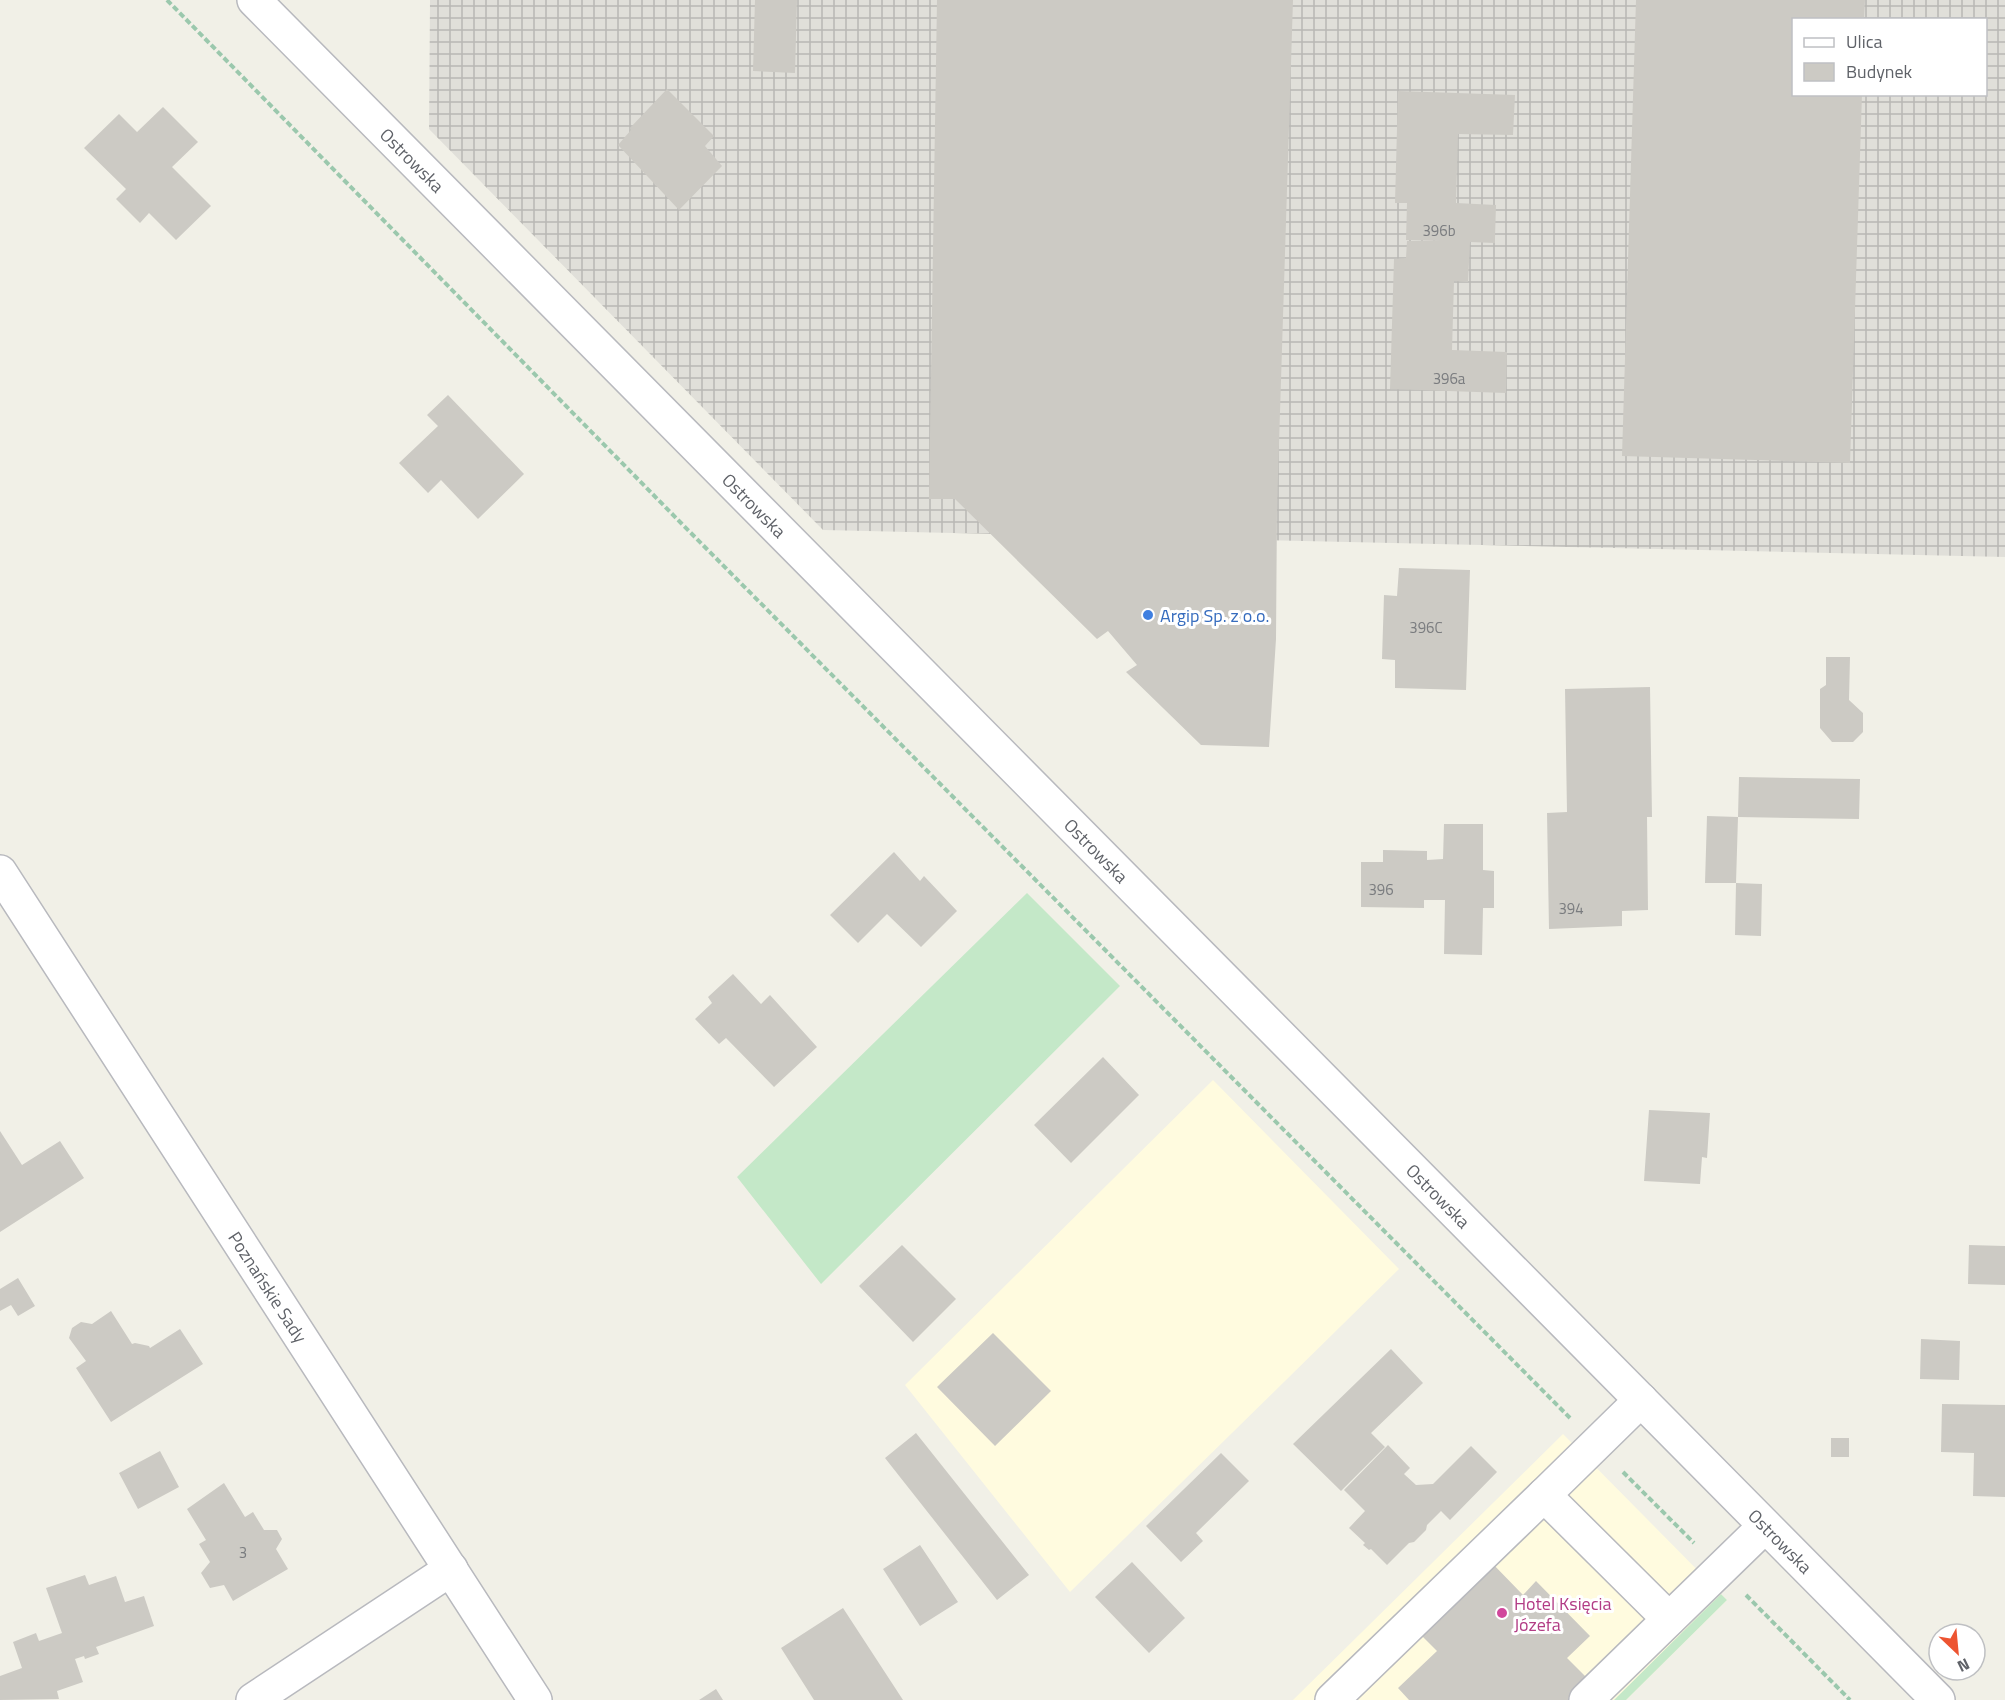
<svg xmlns="http://www.w3.org/2000/svg" width="2005" height="1700" viewBox="0 0 2005 1700" font-family="'Titillium Web',sans-serif">
<defs>
<pattern id="industrial-grid" width="8" height="8" patternUnits="userSpaceOnUse" patternTransform="scale(1.5)"><rect width="8" height="8" fill="#e0dfd9"/><path d="M0 4h8M4 0v8" fill="none" stroke="#b9b8b4"/></pattern>
</defs>
<rect width="100%" height="100%" fill="#f1f0e7"/>
<path fill="#fffbdf" d="M1213 1080 1399 1269 1070 1592 905 1385Z
M1563 1434 1727 1600 1626 1700H1293Z"/>
<path fill="url(#industrial-grid)" fill-rule="evenodd" d="M430 0H2005V557L823 530 429 129ZM1794 20H1986V94H1794Z"/>
<path fill="#c4e8c8" d="M1027 893 1120 986 821 1284 737 1177Z
M1721 1594 1727 1600 1626 1700H1614Z"/>
<path fill="#cccac4" d="M755 0H797L795 73 753 71Z
M937 0H1293L1277 507 1276 639 1269 747 1201 745 1126 672 1137 665 1108 631 1097 639 955 499H929Z
M1636 0H1865L1864 20H1794V94H1862L1850 463 1622 456Z
M667 89 714 136 705 146 722 166 679 210 618 145 631 130 630 128Z
M1398 91 1515 95 1513 135 1458 134 1456 203 1496 205 1495 237V243L1470 242 1468 282 1454 281 1452 350 1507 352 1506 393 1390 389 1394 259 1406 258 1407 241H1440L1406 240 1407 203H1395Z
M163 107 198 142 172 167 211 206 176 240 149 213 140 223 116 199 126 189 84 148 119 114 137 132Z
M448 395 524 474 478 519 441 480 428 493 399 463 438 426 427 415Z
M1399 568 1470 570 1466 690 1395 688V660L1382 659 1384 595 1397 596Z
M1826 657H1850L1849 700 1863 713V732L1853 742H1832L1820 728V689L1826 685Z
M1650 687 1652 817H1647L1648 910 1622 911V926L1549 929 1547 813 1567 812 1565 689Z
M1739 777 1860 779 1859 819 1738 817 1736 883H1705L1707 816 1738 817Z
M1444 824H1483V870L1494 871V908H1483L1482 955 1444 954 1445 900H1424V908L1361 907V862H1383V850L1427 851V860L1443 859Z
M894 852 920 881 924 876 957 911 921 947 887 914 858 943 830 915Z
M1736 883 1762 884 1761 936 1735 935Z
M733 974 761 1004 770 995 817 1047 774 1087 726 1038 719 1044 695 1019 712 1003 708 997Z
M1103 1057 1139 1095 1071 1163 1034 1125Z
M1649 1110 1710 1113 1707 1158 1702 1157 1700 1184 1644 1181Z
M0 1131 22 1165 60 1141 84 1178 0 1232Z
M902 1245 956 1299 913 1342 859 1286Z
M1969 1245 2005 1246V1285L1968 1284Z
M18 1278 35 1306 18 1316 11 1305 0 1311V1289Z
M111 1311 132 1344 135 1343 149 1346 150 1348 180 1329 203 1364 111 1422 76 1368 86 1361 69 1338 72 1328 81 1322 92 1324Z
M993 1333 1051 1391 995 1446 937 1387Z
M1921 1339 1960 1341 1959 1380 1920 1379Z
M1391 1349 1423 1383 1371 1433 1385 1447 1341 1491 1293 1444Z
M1942 1404 2005 1405V1497L1973 1496 1974 1453 1941 1452Z
M916 1433 1029 1575 997 1600 885 1458Z
M1831 1438H1849V1457H1831Z
M1388 1445 1410 1468 1404 1474 1416 1485 1433 1484 1471 1446 1497 1472 1450 1520 1441 1511 1427 1525 1426 1530 1414 1542 1409 1543 1387 1565 1371 1549 1369 1550 1363 1545 1365 1543 1349 1528 1365 1511 1344 1490Z
M160 1451 179 1487 138 1509 119 1473Z
M1221 1453 1249 1481 1196 1533 1203 1541 1181 1562 1146 1526Z
M224 1483 245 1517 253 1512 264 1530H277L282 1539 276 1549 288 1569 233 1601 224 1585 210 1588 201 1573 210 1562 199 1544 206 1540 187 1509Z
M920 1545 958 1602 920 1626 883 1569Z
M1490 1561 1523 1595 1536 1581 1590 1636 1567 1658 1591 1682 1574 1700H1409L1398 1688 1437 1651 1418 1632Z
M1132 1562 1185 1618 1149 1653 1095 1597Z
M85 1575 89 1585 116 1576 125 1602 144 1596 154 1626 96 1647 99 1654 85 1659 84 1656 75 1659 83 1682 57 1691 59 1699 0 1700V1676L22 1668 13 1642 36 1633 39 1641 62 1633 46 1588Z
M843 1608 903 1700H814L781 1648Z
M716 1689 723 1700H699Z"/>
<g fill="none" stroke-linecap="round" stroke-linejoin="round">
<defs>
<g id="minor">
<path id="s1" d="M254 0 1938 1700"/>
<path id="s2" d="M0 872 535 1700"/>
<path d="M1544 1495 1641 1400"/>
<path d="M253 1700 451 1569"/>
<path d="M1332 1700 1544 1495 1669 1619"/>
<path d="M1586 1700 1765 1526"/>
</g>
</defs>
<use href="#minor" stroke="#b8b9be" stroke-width="36"/>
<path stroke="#9bc8ad" stroke-width="4" stroke-dasharray="6 3" stroke-linecap="butt" d="M167 0 682 524 1570 1418
M1623 1472 1694 1543
M1746 1595 1850 1700"/>
<use href="#minor" stroke="#fff" stroke-width="33"/>
</g>
<circle fill="#3f7fe0" stroke="#fff" stroke-width="2" cx="1148" cy="615" r="6"/>
<circle fill="#d1479c" stroke="#fff" stroke-width="2" cx="1502" cy="1613" r="6"/>
<g text-anchor="middle" dominant-baseline="central" stroke-width="6" stroke-linejoin="round" paint-order="stroke">
<g font-size="15" fill="#7a7c7f">
<text x="1439" y="230">396b</text>
<text x="1449" y="378">396a</text>
<text x="1426" y="627">396C</text>
<text x="1381" y="889">396</text>
<text x="1571" y="908">394</text>
<text x="243" y="1552">3</text>
</g>
<g font-size="18" fill="#5f6268" stroke="#fff">
<text stroke="none"><textPath href="#s1" startOffset="225">Ostrowska</textPath></text>
<text stroke="none"><textPath href="#s1" startOffset="711">Ostrowska</textPath></text>
<text stroke="none"><textPath href="#s1" startOffset="1197">Ostrowska</textPath></text>
<text stroke="none"><textPath href="#s1" startOffset="1683">Ostrowska</textPath></text>
<text stroke="none"><textPath href="#s2" startOffset="494">Poznańskie Sady</textPath></text>
<text stroke="none"><textPath href="#s1" startOffset="2169">Ostrowska</textPath></text>
</g>
<g font-size="18" fill="#366cbe" stroke="#fff" text-anchor="start">
<text x="1160" y="615">Argip Sp. z o.o.</text>
</g>
<g font-size="18" fill="#b23c85" stroke="#fff" text-anchor="start">
<text x="1514" y="1603">Hotel Księcia<tspan x="1514" dy="21">Józefa</tspan></text>
</g>
</g>
<rect x="1792" y="18" width="195" height="78" fill="#ffffff" stroke="#bfc0c3" stroke-width="1.5"/>
<rect x="1804" y="38" width="30" height="9" fill="#ffffff" stroke="#bfc0c3" stroke-width="1.5"/>
<text x="1846" y="48" font-size="18" fill="#5f6268">Ulica</text>
<rect x="1804" y="63" width="30" height="18" fill="#cccac4" stroke="#bfc0c3" stroke-width="1.5"/>
<text x="1846" y="78" font-size="18" fill="#5f6268">Budynek</text>
<g transform="translate(1957 1652) rotate(154)"><circle r="28" fill="#ffffff" stroke="#bfc0c3" stroke-width="1.5"/>
<path d="M0-4.5L10 22L0 15L-10 22Z" fill="#ed5431"/>
<text y="-9" font-size="16" font-weight="bold" text-anchor="middle" fill="#5f6268">N</text>
</g>
</svg>
